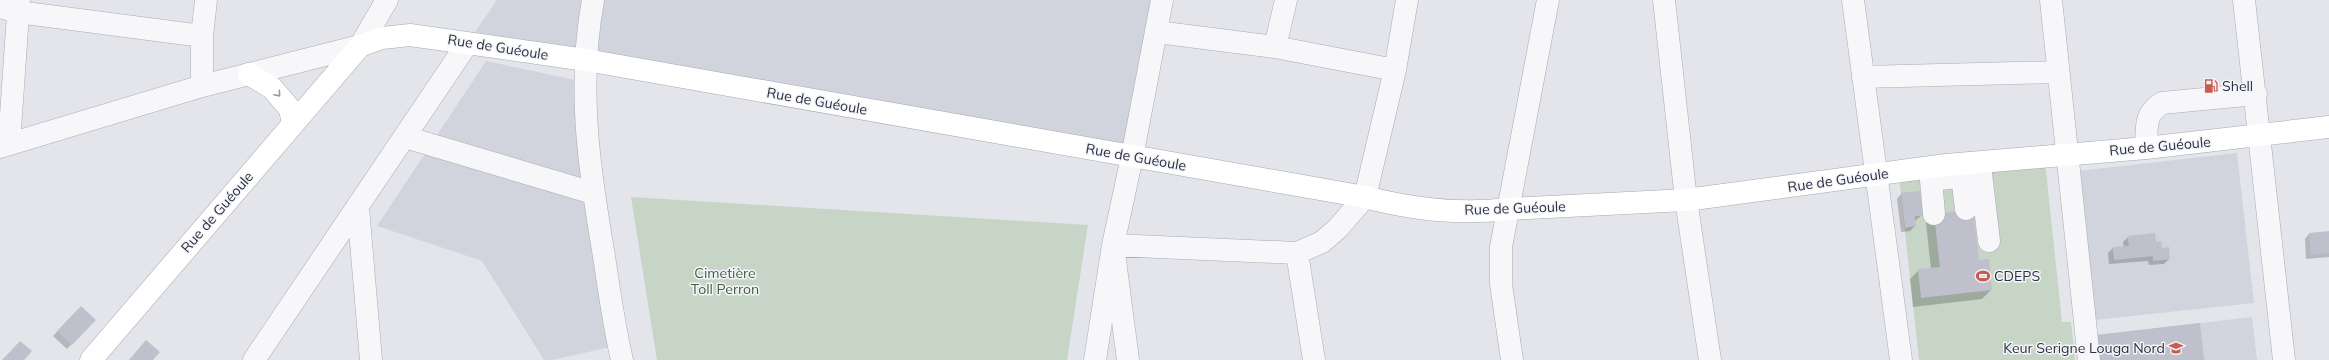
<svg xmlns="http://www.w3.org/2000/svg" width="2329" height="360" viewBox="0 0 2329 360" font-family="Mulish,sans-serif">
<rect width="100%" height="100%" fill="#e4e5eb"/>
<path fill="#d2d4dd" d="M497 0H1163L1137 154 475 32Z
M486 61 580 81 610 347 553 360H544L482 261 377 226Z
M2237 153 2254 303 2095 320 2078 171Z
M2252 317 2257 360H2099L2096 335Z"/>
<path fill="#c6d5c6" d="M2045 161 2062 322H2071L2075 360H1919L1899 177Z
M631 197 1088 225 1067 360H657Z"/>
<path fill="#0003" d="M1901 194 1922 215 1915 221V226L1910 231 1901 232 1897 199Z
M1935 214 1978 262 1988 260 1991 290 1982 299 1913 307 1910 279 1919 270 1931 269 1926 223Z
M2329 232V257L2306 259 2305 239 2309 234Z
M2128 237 2161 249 2169 259 2164 264 2149 265 2148 261 2109 264 2108 253 2113 248H2124L2123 242Z
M81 307 95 320 67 349 53 336Z"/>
<path fill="#bfc0cb" d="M1920 191 1923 216H1915L1916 226 1905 228 1901 193Z
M1973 209 1979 260 1989 259 1992 290 1921 298 1918 269 1940 267 1934 214Z
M2329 231V253L2311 255 2309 233Z
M2155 233 2156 242 2161 241 2162 248 2169 247 2170 259 2153 261V256L2114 260 2113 247 2129 246 2127 236Z
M81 306 96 320 72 345 57 331Z
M2200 323 2204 360H2099L2096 335Z
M146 340 160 352 153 360H129Z
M20 341 32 351 24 360H2Z"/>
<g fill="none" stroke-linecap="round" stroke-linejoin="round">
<defs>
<path id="minor" d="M593 0C577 88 589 169 604 256 609 290 614 326 622 360
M1664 0 1686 200 1710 360
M1853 0 1901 360
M2051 0 2089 360
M2244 0 2284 360
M0 7 18 12 202 36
M1157 32 1275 47 1395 70
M1275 47 1286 0
M1863 77 2058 72
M202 86V36L206 0
M405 137 593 193
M9 144 19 0
M0 147 202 86 360 46 387 0
M2146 148C2147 128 2144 114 2162 103L2256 94
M1962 175 1966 209
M358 207 371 360
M1934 214 1931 180 1981 174 1989 241
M1297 253 1314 360
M254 360 467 44
M1095 360 1113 245 1132 157 1162 0
M1128 360 1113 245 1297 253 1322 242 1338 228 1365 197 1395 70 1407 0
M1512 360 1501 284V247L1548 0"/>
<path id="major" d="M249 74 272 88 290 109 293 124
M91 360 360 46 382 38 410 35 586 60 1365 197C1411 209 1460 215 1508 209L1686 200 1946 165 2146 148 2329 127"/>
</defs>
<use href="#minor" stroke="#a9abb5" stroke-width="23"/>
<use href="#major" stroke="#a4a7b6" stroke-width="23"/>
<use href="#minor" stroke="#f7f7fa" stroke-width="22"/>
<use href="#major" stroke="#fff" stroke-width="22"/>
</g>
<defs><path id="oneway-chevron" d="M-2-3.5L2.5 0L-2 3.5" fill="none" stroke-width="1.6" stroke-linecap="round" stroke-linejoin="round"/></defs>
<use stroke="#9697a1" href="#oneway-chevron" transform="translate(278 94) rotate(49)"/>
<defs>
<symbol id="fuel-bare" viewBox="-9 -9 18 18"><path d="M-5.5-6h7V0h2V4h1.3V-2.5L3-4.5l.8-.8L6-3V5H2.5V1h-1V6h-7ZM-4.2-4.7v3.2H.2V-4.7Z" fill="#c85c52" stroke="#f4f5f8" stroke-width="2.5" paint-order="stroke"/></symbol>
<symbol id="stadium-bare" viewBox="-9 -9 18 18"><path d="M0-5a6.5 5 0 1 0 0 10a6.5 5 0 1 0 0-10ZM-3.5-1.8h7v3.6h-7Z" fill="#c85c52" stroke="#f4f5f8" stroke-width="2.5" paint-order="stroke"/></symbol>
<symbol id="school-bare" viewBox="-9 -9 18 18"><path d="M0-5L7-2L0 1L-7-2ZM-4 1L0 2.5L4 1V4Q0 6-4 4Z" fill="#c85c52" stroke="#f4f5f8" stroke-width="2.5" paint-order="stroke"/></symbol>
</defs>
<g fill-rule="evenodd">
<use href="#fuel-bare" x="2201" y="76" width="20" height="20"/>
<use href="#stadium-bare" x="1973" y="266" width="20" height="20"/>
<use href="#school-bare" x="2166" y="338" width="20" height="20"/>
</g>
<g text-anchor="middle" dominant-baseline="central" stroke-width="3" stroke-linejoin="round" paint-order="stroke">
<g font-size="14" fill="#2d2f43" stroke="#f4f5f8">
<text transform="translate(498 47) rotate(9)">Rue de Guéoule</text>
<text transform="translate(817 101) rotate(10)">Rue de Guéoule</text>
<text transform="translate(2160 146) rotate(-5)">Rue de Guéoule</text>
<text transform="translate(1136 157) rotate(10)">Rue de Guéoule</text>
<text transform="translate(1838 180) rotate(-8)">Rue de Guéoule</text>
<text transform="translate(1515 208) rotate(-2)">Rue de Guéoule</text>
<text transform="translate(217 212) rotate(-49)">Rue de Guéoule</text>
</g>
<g font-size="14" fill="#2d2f43" stroke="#f4f5f8" text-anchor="start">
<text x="2222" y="86">Shell</text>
<text x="1994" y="276">CDEPS</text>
<text x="2165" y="348" text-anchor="end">Keur Serigne Louga Nord</text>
</g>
<g font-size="14" fill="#3b5e3c" stroke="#f4f5f8">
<text x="725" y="273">Cimetière<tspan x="725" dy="16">Toll Perron</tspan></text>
</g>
</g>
</svg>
